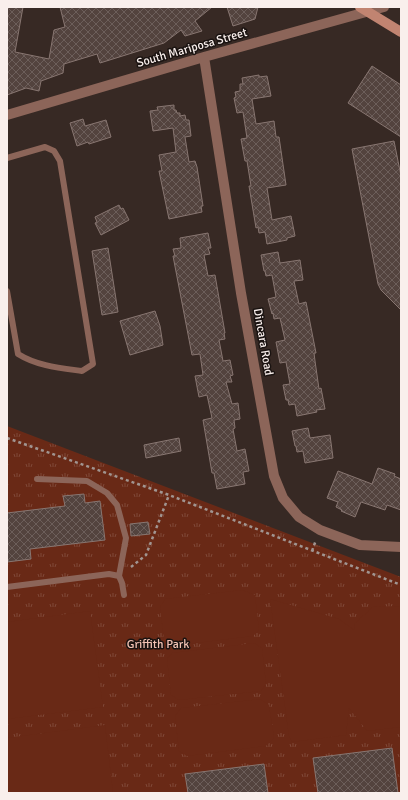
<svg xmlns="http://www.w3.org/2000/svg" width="408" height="800" viewBox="0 0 408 800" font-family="Signika,sans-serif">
<defs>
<pattern id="grass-tufts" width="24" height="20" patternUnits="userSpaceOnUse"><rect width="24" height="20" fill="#692916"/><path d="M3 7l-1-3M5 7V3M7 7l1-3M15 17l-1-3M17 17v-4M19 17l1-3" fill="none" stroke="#7f4838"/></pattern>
<pattern id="building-cross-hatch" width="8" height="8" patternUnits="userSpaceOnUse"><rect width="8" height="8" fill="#53433e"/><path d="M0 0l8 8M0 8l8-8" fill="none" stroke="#6c5e5a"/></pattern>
</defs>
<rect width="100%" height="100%" fill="#372924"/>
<path fill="url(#grass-tufts)" d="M7 426 401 577V793H7Z"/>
<path fill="#692916" d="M242 590 255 595 259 630 253 636 171 646 164 640 160 607 165 599Z
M270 599 339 619 354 630 355 623 373 607 398 606 401 607V727L367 731 349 708 346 735 292 742 289 736Z
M90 611 103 707 7 719V622Z
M254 643 262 648 266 684 261 691 179 700 171 695 167 659 172 653Z
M260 699 269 705 274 738 266 746 187 756 179 751 175 716 181 708Z
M105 725 113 793H7V738Z"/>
<path fill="url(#building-cross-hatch)" stroke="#887671" d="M7 7H23L15 52 49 59 54 30 65 27 60 7H212L195 21 202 31 185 36 181 30 164 43 100 63 97 54 64 64 63 73 41 81 39 91 26 88 7 95Z
M227 7H258L255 19 233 26Z
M372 66 401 85V137L348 103Z
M259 75V77L267 76 271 96 252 99 256 124 274 121 276 137H279L286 185 267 188 272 220 291 216 295 236 287 238V240L267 244 265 232 259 233 258 227 256 228 249 186H251L247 161H245L241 139 247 138 243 112 237 113 234 98 236 97 235 92 240 91V84H243L242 78Z
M174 105V110H176L177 113H180V116L185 115 186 120H189L191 136 185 137 189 162 195 161 197 167 203 206H201L202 212 169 219 159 171H162L159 155 176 152 173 128 153 131 150 111 158 110 157 107Z
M83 119 85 126 106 120 111 137 89 144 88 142 77 146 70 123Z
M394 141 401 176V310L381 290 378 284 352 149Z
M119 205 121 209 123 208 129 220 101 235 95 223 97 222 95 217Z
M208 233 211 248H208L210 254 204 255 208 276 215 275 225 333H224L225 339 219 340 223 361 230 360 233 375 230 376 232 382H226L232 404 238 403 240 419 234 420 235 428 233 429 237 451 245 449 249 471 243 472 245 484 217 489 214 473H212L203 420 212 418 207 395 199 397 195 376 203 375 200 354 192 355 173 256H175L173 249 181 248 180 238Z
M108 248 118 312 102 315 92 251Z
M278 252 280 263 300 260 303 280 294 281 299 304 306 302 316 353H314L315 361 319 389 321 388 325 409 316 410 317 412 297 416 295 404 289 405 288 400H286L283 385 290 384 286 362 280 363 276 342 285 340 280 318 274 319 273 313 272 314 268 299 276 297 272 275 266 276 265 271H264L261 255Z
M155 311 160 326 163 345 130 355 120 321Z
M308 428 310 438 330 435 333 458 305 463 303 451 297 452 296 446H295L292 431Z
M179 438 181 451 146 458 144 445Z
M378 468 395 474 394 476 401 479V510L387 505 385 510 361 502 355 517 341 511 342 510 336 507 338 502 327 498 338 471 372 484Z
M84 494 85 503 100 501 105 540 30 549 31 559 7 562V513L65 506 63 496Z
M148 522 150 534 131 536 130 524Z
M392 748 398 793H318L313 758Z
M264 764 268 793H188L185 774Z"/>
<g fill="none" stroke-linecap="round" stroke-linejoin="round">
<path stroke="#a19591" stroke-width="2.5" stroke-dasharray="3 3" stroke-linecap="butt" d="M7 438 169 495 401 585
M312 551 316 540
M131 567 146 555 169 495"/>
<path stroke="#8c6559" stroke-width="6" d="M7 158 45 147 54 151 60 161 93 364 82 371C60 368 37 366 18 354L7 291
M37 479 87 481 107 493 117 505 126 538 119 576
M7 587 109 574 119 576 122 583 124 595"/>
<path stroke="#8c6559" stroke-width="10" d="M204 57 241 293 274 476 283 498 299 517 320 530 360 545 401 547
M7 115 204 57 384 7"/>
<path stroke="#c18471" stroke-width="10" d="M360 7 401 32"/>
</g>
<g text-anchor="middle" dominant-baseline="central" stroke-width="3" stroke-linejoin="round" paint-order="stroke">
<g font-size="12" fill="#f9efec" stroke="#1a1311">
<text transform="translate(192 48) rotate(-16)">South Mariposa Street</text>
<text transform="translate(263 342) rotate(80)">Dincara Road</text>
</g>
<g font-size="12" fill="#f3c3b4" stroke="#1a1311">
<text x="158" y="644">Griffith Park</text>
</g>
</g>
<rect width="408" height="800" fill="none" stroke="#f9efec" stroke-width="16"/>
</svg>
